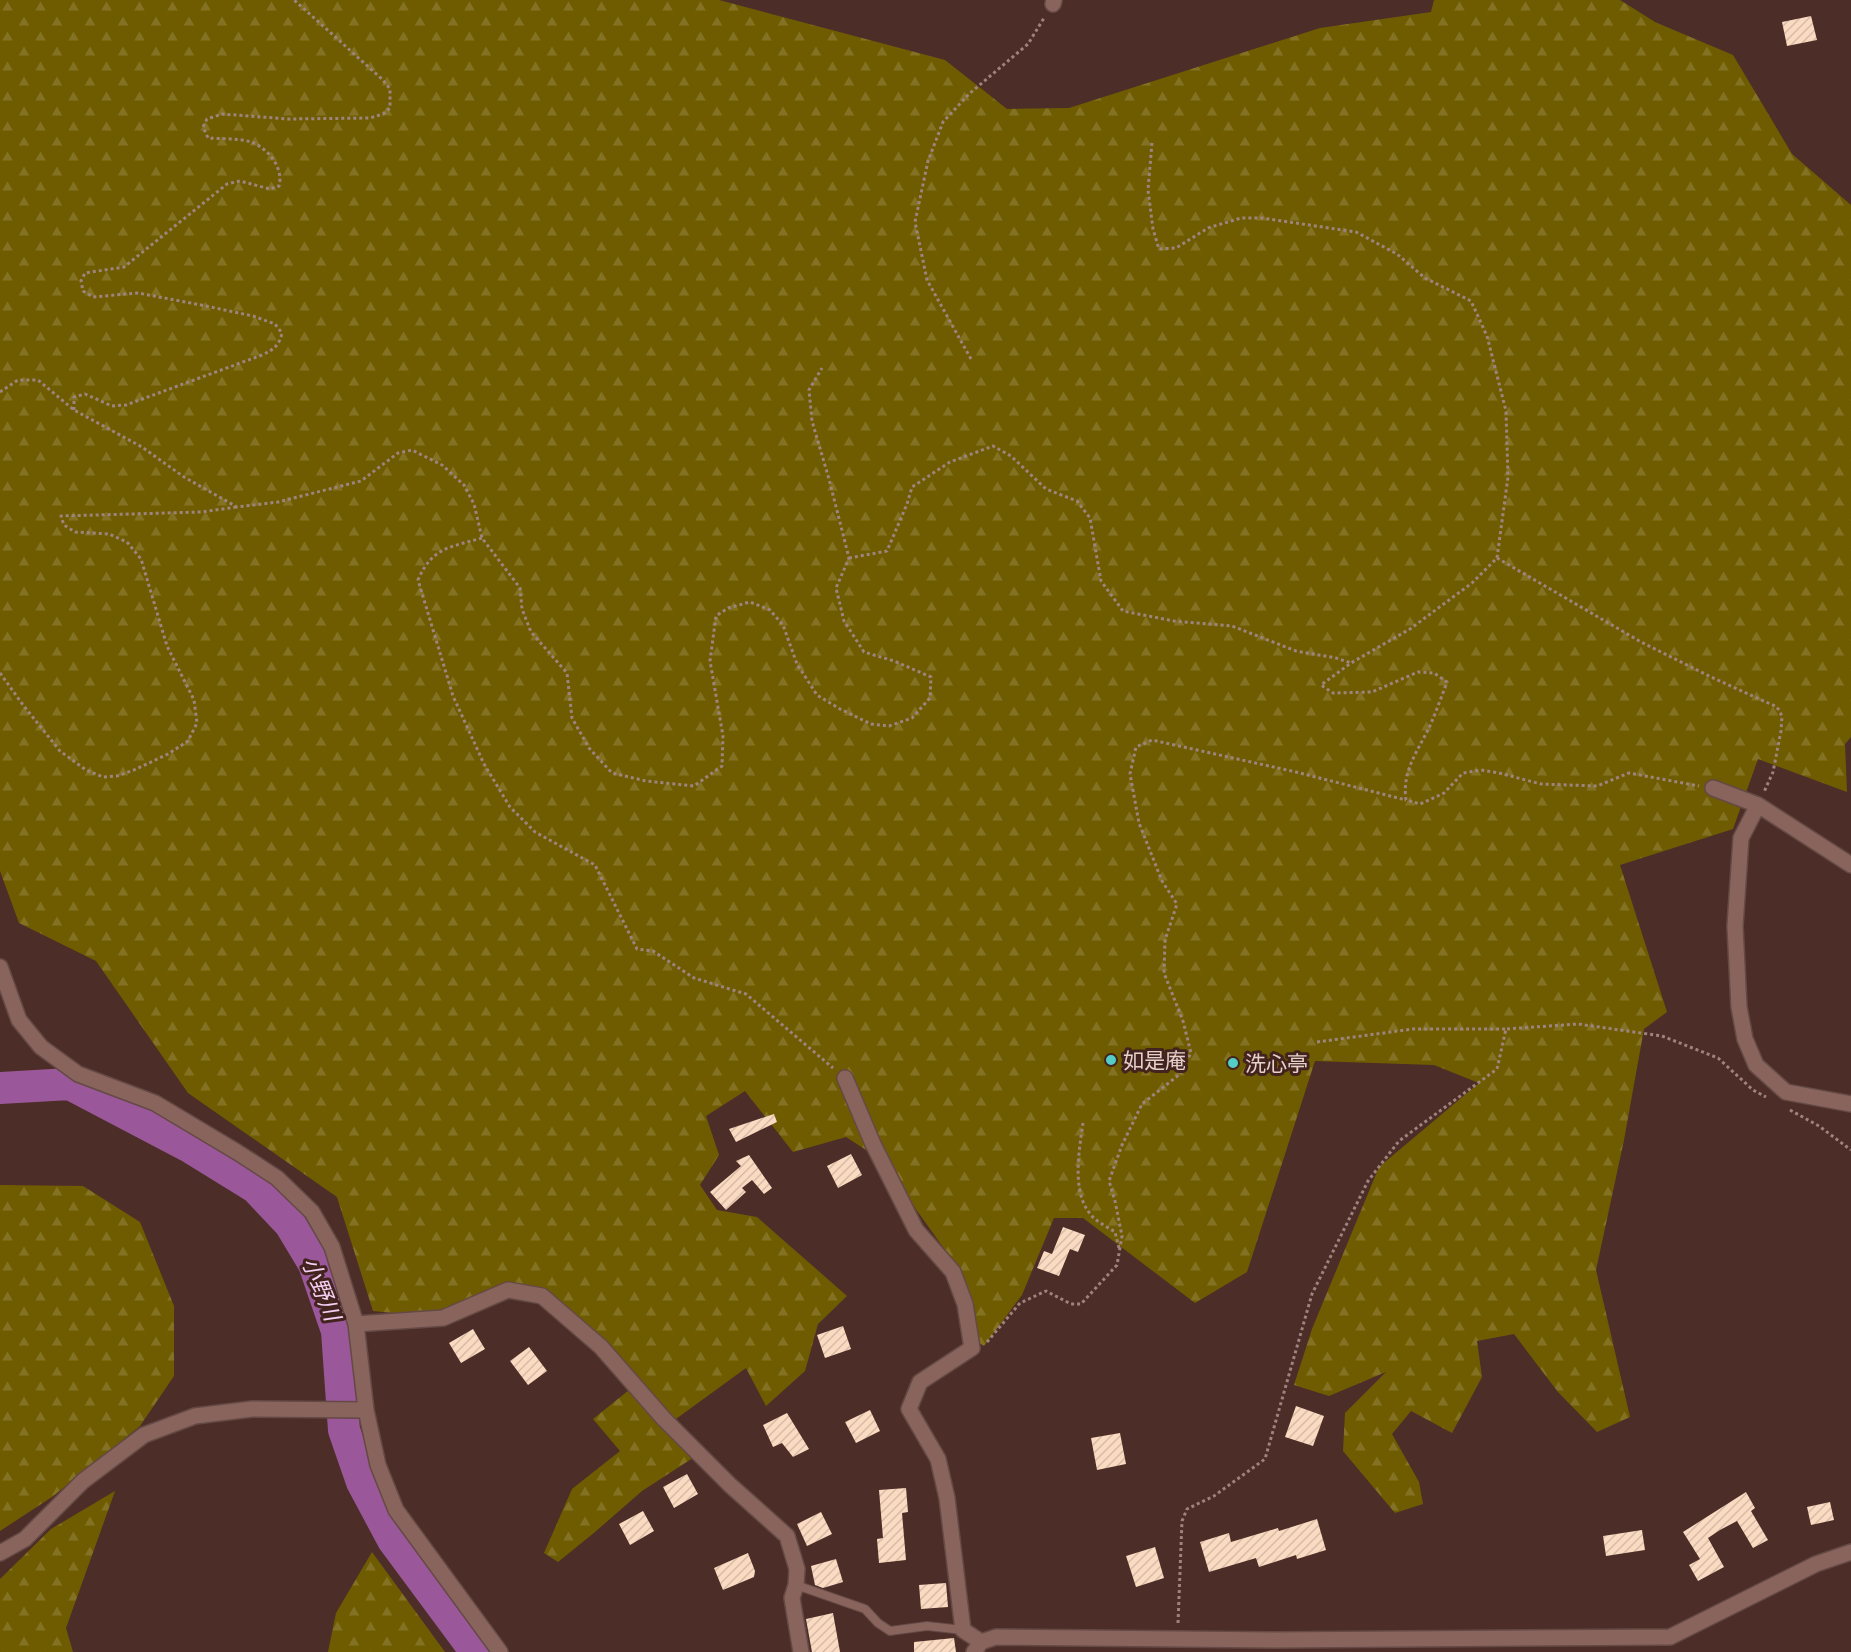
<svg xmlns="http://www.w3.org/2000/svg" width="1851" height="1652" viewBox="0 0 1851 1652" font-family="Rubik,'Noto Sans JP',sans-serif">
<defs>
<pattern id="forest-firs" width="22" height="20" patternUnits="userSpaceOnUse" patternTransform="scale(1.5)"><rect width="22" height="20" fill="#705c00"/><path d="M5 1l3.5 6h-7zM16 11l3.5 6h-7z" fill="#847224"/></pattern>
<pattern id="building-hatch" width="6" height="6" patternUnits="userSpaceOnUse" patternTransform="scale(1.5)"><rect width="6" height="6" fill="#fadbc1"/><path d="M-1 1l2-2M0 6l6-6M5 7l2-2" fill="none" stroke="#d6bca7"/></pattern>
</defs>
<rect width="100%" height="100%" fill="#4d2d27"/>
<path fill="url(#forest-firs)" d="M0 0H719L945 60 1007 109 1069 108 1320 28 1431 12 1434 0H1620L1655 22 1733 55 1792 154 1851 205V737L1845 744 1847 792 1758 759 1733 829 1620 865 1667 1012 1644 1029 1624 1140 1596 1270 1630 1417 1597 1432 1558 1392 1514 1334 1477 1341 1482 1377 1452 1433 1411 1411 1392 1434 1419 1482 1423 1504 1395 1513 1343 1451 1345 1413 1386 1372 1329 1396 1294 1385 1312 1329 1379 1167 1479 1083 1434 1065 1315 1061 1247 1272 1195 1303 1083 1218H1054L1022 1295 984 1346 971 1338 965 1278 880 1159 846 1137 793 1152 745 1091 706 1116 719 1155 700 1185 717 1210 757 1217 847 1296 818 1324 805 1371 766 1406 746 1368 669 1424 699 1454 642 1491 595 1532 558 1562 544 1553 572 1489 620 1451 593 1419 634 1386 542 1296 507 1283 443 1318 373 1311 337 1197 188 1093 96 961 19 923 0 871Z
M0 1185 83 1186 140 1222 174 1306V1376L140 1426 52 1497 0 1531Z
M115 1491 66 1628 73 1652H0V1579L51 1529Z
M372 1552 445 1652H328L336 1613Z"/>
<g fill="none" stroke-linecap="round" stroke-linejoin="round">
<path stroke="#9a589a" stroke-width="32" d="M0 1088 70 1084 188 1146 256 1188 290 1224 314 1264 337 1331 344 1430 362 1482 393 1540 476 1652"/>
</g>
<path fill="url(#building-hatch)" d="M1811 16 1817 40 1787 46 1782 22Z
M774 1114 777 1122 736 1142 729 1129Z
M851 1154 862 1175 838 1188 827 1166Z
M749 1155 772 1188 764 1194 752 1180 742 1188 746 1192 726 1210 710 1192 741 1166 736 1161Z
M1063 1227 1085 1235 1078 1252 1070 1249 1059 1276 1037 1268 1044 1251 1052 1254Z
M843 1326 851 1349 825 1358 817 1335Z
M473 1329 485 1349 461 1363 449 1343Z
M529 1347 547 1371 528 1385 510 1361Z
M1296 1406 1324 1416 1313 1446 1285 1437Z
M870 1410 880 1431 856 1443 845 1422Z
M787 1413 809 1449 793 1457 782 1443 773 1447 763 1425Z
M1120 1433 1126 1464 1097 1470 1091 1438Z
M687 1474 698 1494 674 1508 663 1487Z
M906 1488 908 1512 902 1513 906 1560 879 1563 877 1539 883 1538 879 1490Z
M1746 1492 1755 1508 1751 1511 1768 1540 1753 1548 1737 1521 1720 1530 1708 1538 1724 1567 1698 1581 1689 1565 1700 1559 1683 1532Z
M1830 1502 1834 1520 1811 1525 1807 1507Z
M643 1511 654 1531 630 1545 619 1524Z
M821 1512 832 1534 807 1546 797 1524Z
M1317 1519 1326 1550 1297 1559 1296 1555 1259 1567 1256 1558 1209 1572 1200 1542 1229 1533 1231 1542 1278 1528 1279 1531Z
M1642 1530 1645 1550 1606 1556 1603 1536Z
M1155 1547 1164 1578 1136 1587 1126 1556Z
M748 1553 755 1571 754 1577 723 1590 714 1568Z
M836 1559 843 1582 823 1588 815 1585 811 1566Z
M946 1583 948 1607 921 1609 919 1585Z
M833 1613 840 1652H812L806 1619Z
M954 1638 956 1652H914V1642Z"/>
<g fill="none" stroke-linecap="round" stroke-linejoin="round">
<defs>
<path id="service" d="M796 1585 865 1609 878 1623 890 1631 927 1626 963 1630"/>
<path id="minor" d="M1053 4 1054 0
M1713 788 1758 805 1851 865
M1758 805 1741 838 1735 926 1739 1007 1745 1039 1756 1065 1786 1092 1851 1104
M0 967 19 1020 41 1047 78 1074 155 1103 237 1152 277 1178 312 1212 332 1247 356 1324 366 1410 378 1465 396 1510 500 1652
M845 1078 873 1144 916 1230 953 1272 965 1304 972 1348 920 1382 909 1409 938 1459 947 1498 963 1630 981 1642
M356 1324 443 1318 508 1290 542 1296 601 1347 664 1419 730 1485 787 1536 797 1569 796 1585 792 1598 801 1652
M0 1553 25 1539 83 1481 144 1435 195 1416 252 1409 366 1410
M974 1652 981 1642 996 1637 1277 1640 1670 1637 1816 1564 1851 1552"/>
</defs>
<use href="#service" stroke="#644944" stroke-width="10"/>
<use href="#minor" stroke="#644944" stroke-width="18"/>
<path stroke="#9e847f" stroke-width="3" stroke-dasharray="3 3" stroke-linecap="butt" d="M1152 143 1148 190 1153 229 1159 249 1176 248 1208 228 1241 218H1262L1356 232 1397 254 1425 278 1471 301 1487 336 1506 411 1508 477 1497 558 1472 583 1410 629 1351 663 1321 685 1333 693 1372 692 1418 672 1434 673 1447 682C1441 698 1435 715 1428 730 1416 753 1402 773 1406 800L1420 804 1444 793 1463 773 1481 770 1499 773 1541 784 1597 786 1629 773 1699 786
M971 359 927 280 915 222 928 161 943 122 969 94 1028 44 1044 18
M0 392 18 380H38L74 410 142 447 184 477 237 507 278 502 361 481 398 453 412 450 442 465 464 485 474 504 482 538 520 588 522 609 531 632 567 673 572 718 589 748 612 773 646 781 694 786 722 766 723 736 710 661 716 616 728 608 750 602 770 610 783 625 797 664 817 695 840 709 871 724 889 726 912 718 930 698 931 677 894 661 864 652 844 621 836 588 849 558 829 479 812 421 809 390 822 368
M74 410V397L85 394 112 406 126 405 262 355C274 349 279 346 282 333L275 324 253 316 201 305 138 293 93 297 83 291 81 281 85 273 124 267 227 184 240 181 270 189 279 186C284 168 268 148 251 142 238 138 221 139 208 138L203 127 207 119 222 114 288 119 370 118 383 114 390 108V89L382 79 294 0
M482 538C451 547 432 547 418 580L453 696 484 764 510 807 535 832 595 865 637 949 653 951 694 978 746 994 833 1068
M849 558 887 551 907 504 912 487 950 462 993 446 1011 456 1046 489 1077 501 1090 518 1101 581 1123 611 1174 621 1232 626 1296 651 1336 658 1351 663
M1497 558 1641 642 1711 677 1777 707 1782 716 1781 731 1773 772 1764 792
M0 673 23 705 60 751 86 770 103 777 117 776 134 770 168 754 188 741 197 723 194 700 167 646 141 559 127 542 109 534 75 532 64 525 61 516 201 512 237 507
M1317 1042 1413 1029H1506
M1790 1110 1819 1126 1851 1150
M1083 1123C1079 1152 1070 1197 1095 1219 1101 1224 1109 1228 1115 1232L1119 1248
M987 1342 1020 1303 1046 1291 1071 1304H1081L1117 1265 1122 1236 1115 1201 1109 1181 1122 1145 1142 1104 1180 1074 1191 1053 1183 1021 1164 973 1165 940 1177 904 1162 881 1139 823 1130 774 1136 747 1152 740 1296 772 1406 800
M1178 1623 1182 1521 1187 1509 1214 1496 1265 1459 1312 1294 1368 1181 1399 1141 1497 1069 1506 1029 1578 1024 1662 1036 1718 1058 1753 1090 1766 1097"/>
<use href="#service" stroke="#88645d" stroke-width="8"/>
<use href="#minor" stroke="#88645d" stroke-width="15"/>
</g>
<g fill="#54cdc6" stroke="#42231d" stroke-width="2">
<circle cx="1111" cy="1060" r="6"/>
<circle cx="1233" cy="1063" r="6"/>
</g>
<g text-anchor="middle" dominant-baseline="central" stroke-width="6" stroke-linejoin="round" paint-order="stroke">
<g font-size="21" fill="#e6d1cd" stroke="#42231d" text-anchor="start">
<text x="1123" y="1060">如是庵</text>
<text x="1245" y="1063">洗心亭</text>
</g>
<g font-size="22" font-style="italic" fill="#f5d0f4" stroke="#42231d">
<text transform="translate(321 1289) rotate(68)">小野川</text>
</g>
</g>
</svg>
